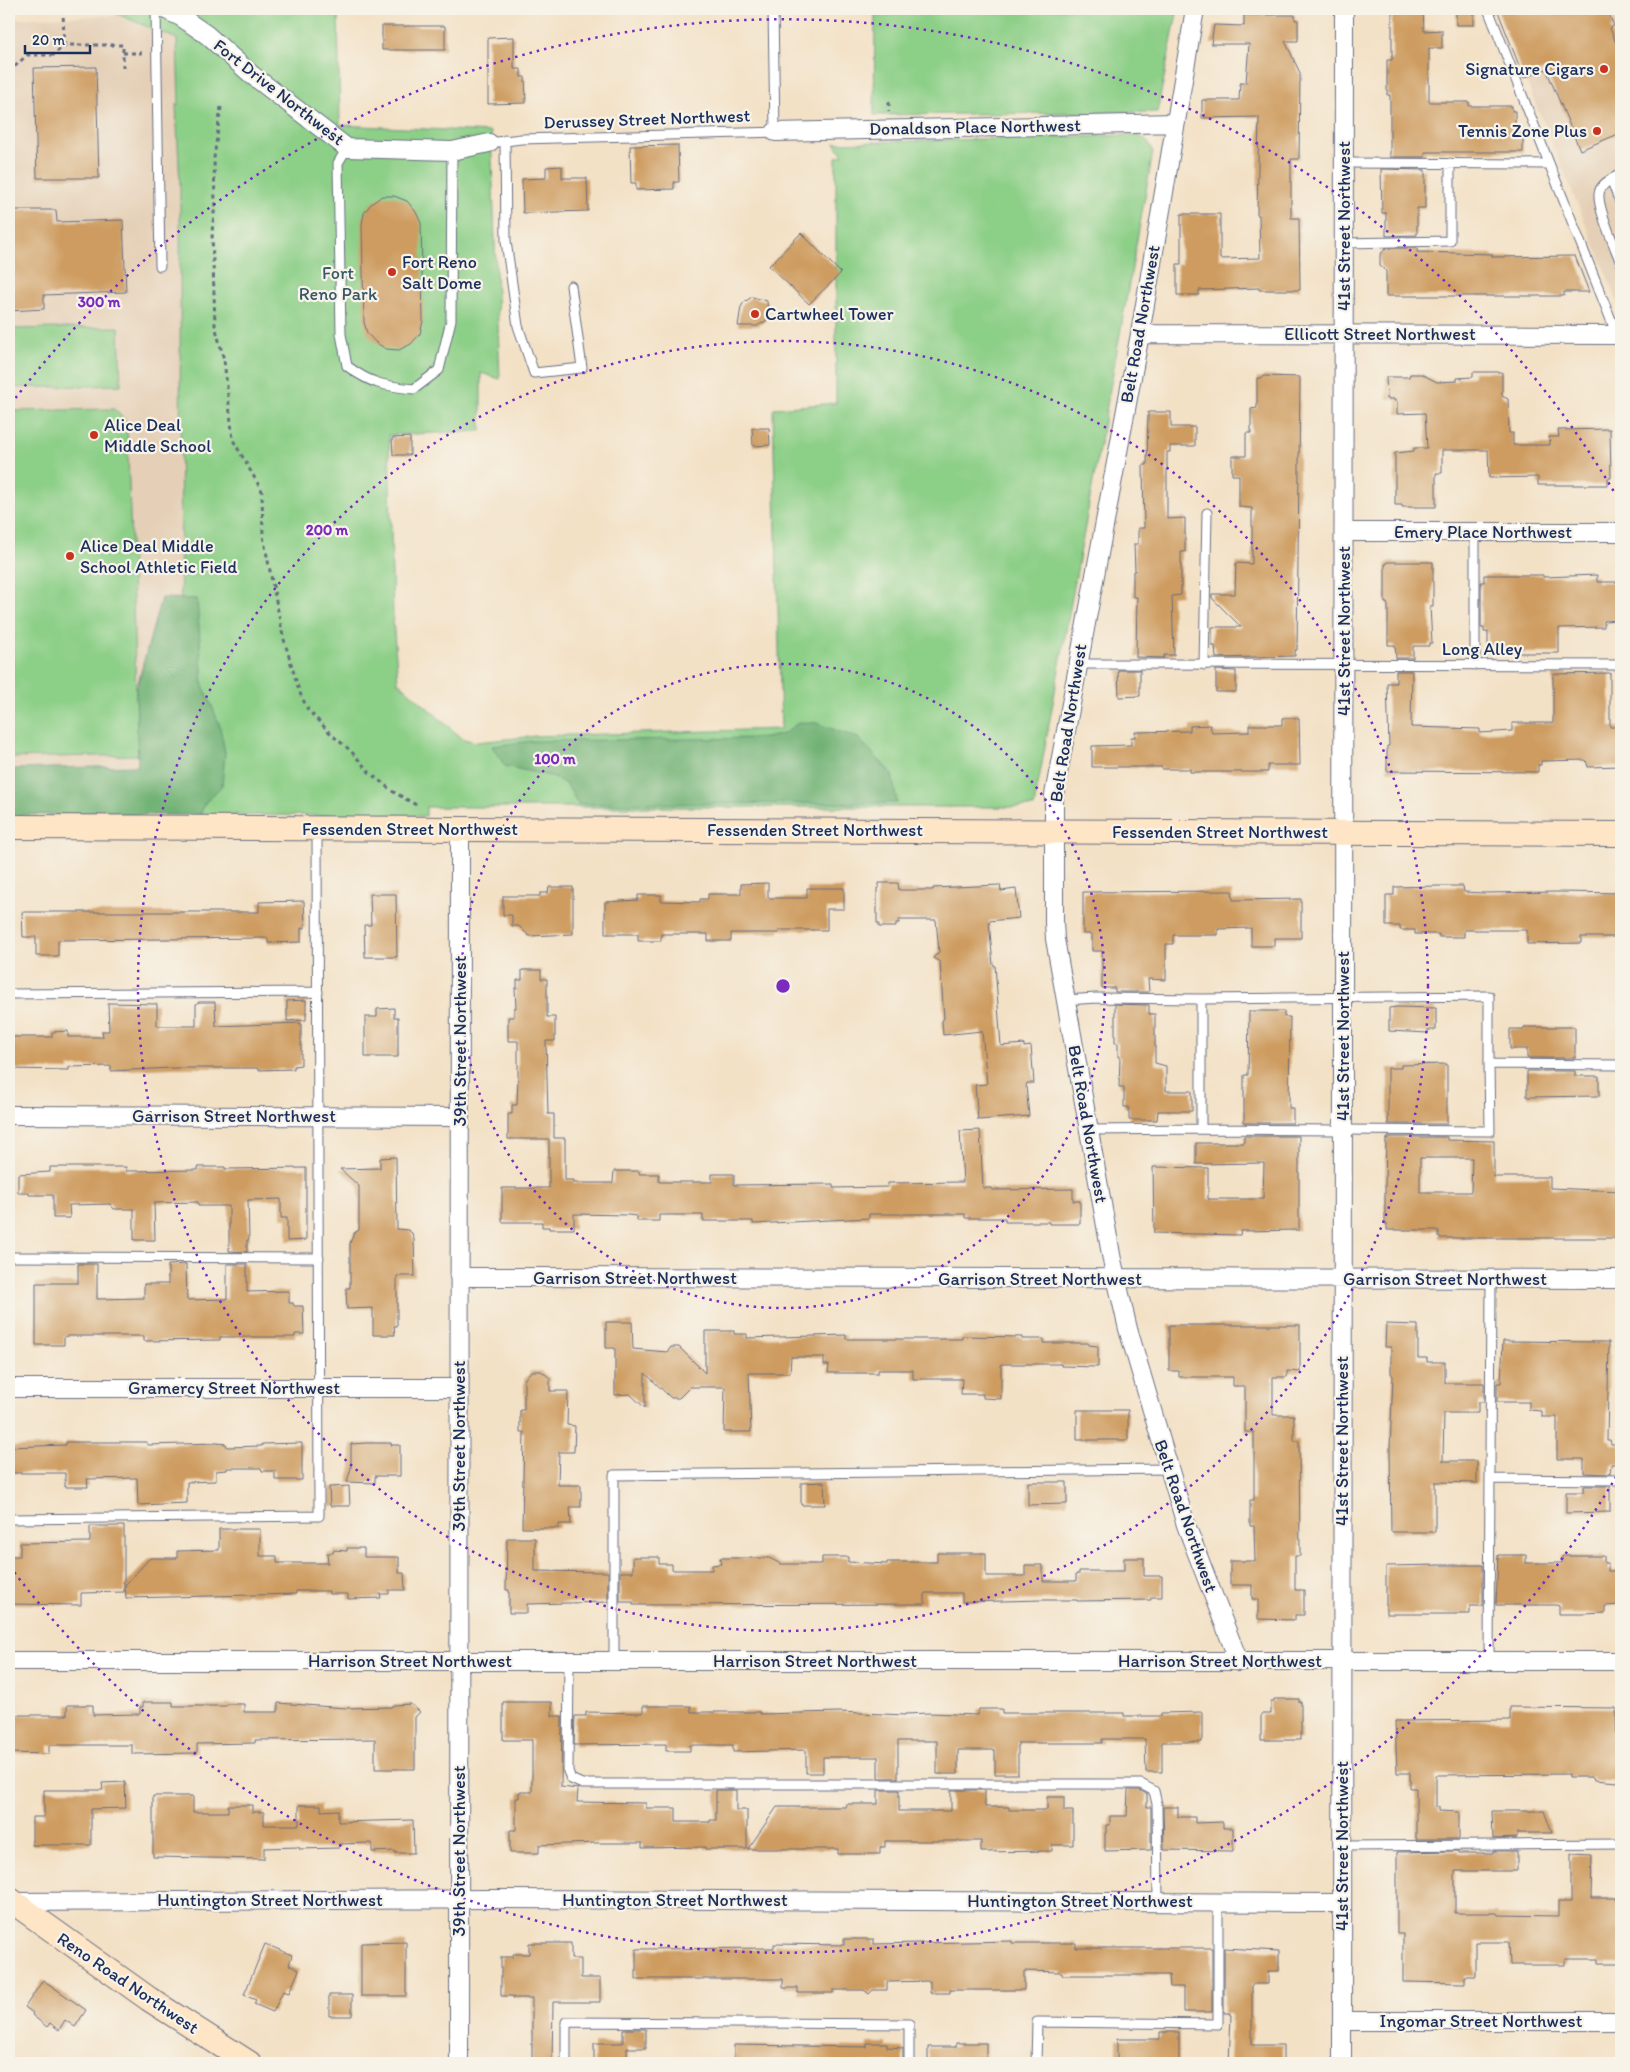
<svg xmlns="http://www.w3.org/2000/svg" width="1630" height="2072" viewBox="0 0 1630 2072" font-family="Itim,sans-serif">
<rect width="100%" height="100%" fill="#f7f3e8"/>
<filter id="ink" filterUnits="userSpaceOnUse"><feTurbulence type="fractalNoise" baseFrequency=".02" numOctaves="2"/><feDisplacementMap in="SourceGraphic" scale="10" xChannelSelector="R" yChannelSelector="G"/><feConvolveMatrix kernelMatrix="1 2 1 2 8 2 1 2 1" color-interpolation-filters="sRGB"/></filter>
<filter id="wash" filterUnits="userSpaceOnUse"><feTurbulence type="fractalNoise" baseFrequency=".0096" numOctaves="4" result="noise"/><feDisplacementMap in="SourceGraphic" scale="20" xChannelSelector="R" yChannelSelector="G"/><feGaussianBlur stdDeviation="1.12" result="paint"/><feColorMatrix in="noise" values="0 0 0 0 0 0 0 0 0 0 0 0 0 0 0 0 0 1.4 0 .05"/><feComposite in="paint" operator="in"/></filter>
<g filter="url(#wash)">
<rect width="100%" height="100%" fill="#f3e1c6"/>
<path fill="#e5d0b7" d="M1496 9H1621V312L1614 292Z
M135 15 177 38 179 64 181 807 9 806V19Z"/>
<path fill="#8ccf87" stroke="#547f72" d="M105 9H338L340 125 491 132 500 379 481 373V431L389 435 393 620 398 682 463 739 477 742 536 736 781 729 773 412 774 408 836 403V157L843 155 835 143 1134 135C1145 137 1149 142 1153 152L1034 807H426V816L200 815 203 807H181L180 185 176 105 179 104 177 39Z
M875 9H1178L1157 112 874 115Z
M119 327 121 385 9 388V329Z
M114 409 127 422 138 755 9 758V411Z"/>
<path fill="#71b274" stroke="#467069" d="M161 598 197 599 203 685 219 723 225 752 222 786 205 803 200 815H9V769L138 766 136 690Z
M799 722 816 723 858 738 892 774 897 803 578 804 567 785 554 777 505 766 492 746 532 741 766 738 783 734Z"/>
<g id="blocks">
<path fill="#ce9c60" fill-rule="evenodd" d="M1423 9 1424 31 1442 30V48H1429V102H1469V106H1512V111H1515V131H1523V152H1425V157H1390V95H1387V60H1392V10Z
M1456 9H1474V25H1456Z
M1497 9H1607L1614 26 1610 28 1621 56V133L1580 150 1546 69 1524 78Z
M1244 15H1295V20H1298V41H1285L1300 73 1299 159H1291V218H1299L1300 290H1259V288L1199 290V295H1177V264H1181V214H1220V259L1260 258 1259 215H1257L1259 117 1202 118V100H1239L1240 83H1246L1249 44H1211L1214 25 1244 26Z
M382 26H445V50H382Z
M514 37V69H521V77H525L526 103 488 104V38Z
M96 67 99 178H37L34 68Z
M678 145 679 182H674V189L636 190V183H631L630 146Z
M562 166V178H587L588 211 523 213 522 179 546 178V167Z
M1381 169 1425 170V208H1417V235L1386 236V213H1382Z
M382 196H394L407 201 416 212 421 223 423 321 420 334 411 344 399 350 386 349 375 342 367 333 364 322 362 224 364 213 371 204Z
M9 210H56L57 222 123 220 126 292 44 295V309L9 311Z
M801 233 841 273 809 304 769 266Z
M1386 248H1417V252L1492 254V257L1575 256 1589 292H1564V296H1386V271L1380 266V255Z
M752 297 767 301 768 316 766 321 757 326H738L741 307 744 302Z
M1473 372H1502V396L1508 399 1509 433H1513V445H1550L1549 437H1559L1558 430 1610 429 1611 478H1608V485H1538V477L1489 478 1488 450H1442V473H1436V507H1402V505H1395V453L1414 451V448H1427L1425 413 1397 414V401H1394V399H1387L1386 377H1409L1410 374H1421L1437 382 1457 381V378L1473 377Z
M1263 376 1300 377 1297 650H1295V656L1216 658 1215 646H1212V627H1241L1212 598V594H1235L1236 563 1252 564V508L1239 507V475H1232V456H1246V433H1251V409L1257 408V378H1263Z
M1148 412H1171V427H1195V446H1170V452H1167V519L1185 518V552H1181V595L1172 596 1174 655H1164V658L1136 657 1137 597H1133V571H1135L1134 544H1138V528H1144L1143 465H1147Z
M752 428H769L770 445 753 446Z
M410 437V455H393L392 438Z
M1387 562H1433V606H1430L1432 643H1429V646H1413V658H1396L1395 645H1388V606L1387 603H1385V564H1387Z
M1484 575H1543V577L1597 575V582H1621V620L1604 621V627L1559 628V653H1488V632H1484V628H1481V582H1484Z
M1118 670H1140V696L1119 697Z
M1216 670 1236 671V692H1216Z
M1396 671H1412L1411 727 1480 729V733L1512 731V723H1553V674L1610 673V727H1621V766L1588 767 1586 760 1541 761V765H1538V772L1387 771V746H1389L1387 683H1396Z
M1282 718H1299L1300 765H1268V772H1190V769H1162V767H1092V746L1131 745V737H1135V732L1190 731V726L1210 725 1212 733 1249 732V725H1282Z
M768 883V898H807V888H844V909H827V930H779V933H731V941H708V934H661V941H638V934H605V902L638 900V895H661V901L700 902V899H708V894H741V884Z
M879 883H898L899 890H933V888L1000 885 1001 891 1016 889 1019 918 989 921 993 965H995L1001 1046 1024 1044V1047L1031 1046 1034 1083H1027L1026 1086 1029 1116 978 1120 975 1085 987 1084 982 1031 943 1035 942 1021 944 1018 940 962 933 958 939 952 936 920H899V923H896V927H879V923H877V888H879Z
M1439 886H1463L1464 892 1484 893 1559 892 1621 893V937H1581V943L1527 944V930H1464V937H1439V934H1415V930H1400V926H1386V895H1394V887Z
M549 887H573V934L529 936 519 926H512V915H503V896H540V893H548Z
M1232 891 1233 900 1301 899V938H1274V946H1251V928L1218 929V935H1173V944H1166V980L1148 979 1149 992H1115V988H1102V951H1092V934H1083V892Z
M370 894H396L397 957H365L364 925H371Z
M304 901 305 928H301V942L268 943V938L58 940V956H36V937H23L22 912H259V902Z
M522 970H541V979H547V1017H555V1041H546L548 1114H554V1138H565V1180H574V1183H613L614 1171H639V1174H659V1182H712V1174H734V1185L833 1184V1188L888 1187V1183L963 1182 960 1131 980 1130 983 1188H992V1190L1073 1189V1201H1080V1224H1049V1222H1005V1218H965V1214H869V1218L753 1224V1221H703V1215H659V1221H637V1216L628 1215 574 1214V1229H549V1227H542V1222H502V1188H549V1139H508V1114H512V1105H517L518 1077V1041H508V1017H514V1008H516L515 988H517V980H522Z
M306 1000V1020L287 1021V1001Z
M199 1002H215L216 1026 301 1023V1065L294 1066V1069L258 1070V1068H172L111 1071V1066L69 1067V1070L9 1069V1037H52V1032L68 1031V1037H103L102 1031H109L108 1003 157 1004V1026H196V1004Z
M1115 1004 1149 1005V1014H1155V1063L1166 1066V1091H1192V1111H1158L1157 1120H1129V1107H1124V1087H1119L1120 1057H1118V1043H1115Z
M1397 1007 1436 1008V1030H1428V1033L1389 1031V1008Z
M394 1008V1017H398V1057H365V1017H377V1009Z
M1249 1011H1284V1017H1290L1289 1108H1293V1123H1244V1075H1248Z
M1524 1027H1575V1058H1527V1049H1510V1029H1524Z
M1447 1064V1124H1388V1068H1401V1065Z
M1527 1071H1575V1076H1599V1096L1527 1097Z
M1244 1136H1299V1230L1241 1231 1240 1235 1154 1233 1153 1167 1208 1168V1199H1263L1264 1163 1196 1164V1143H1244Z
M1388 1137H1447V1140L1494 1141V1177H1550V1188L1621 1191V1238H1439V1231L1437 1230H1387V1224H1385V1188L1386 1139H1388ZM1420 1158H1472L1471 1192H1420Z
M396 1157 397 1229 408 1230 412 1233 414 1239 415 1276H397V1326H394L395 1335H373V1308L347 1309 346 1288H350V1243L354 1233 359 1230V1186L340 1169 380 1168V1158Z
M50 1167H126V1171L198 1170V1167H225V1169L306 1168V1240L287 1241V1218H281V1199L248 1200 249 1240H247V1252L229 1251V1206H198V1202L154 1203 155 1240H134V1209H114L110 1204 69 1205 70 1218H53V1195H29V1193H18V1174L50 1172Z
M78 1264H97V1299L144 1298V1284H168V1265L186 1264 187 1300 227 1299V1264H247V1292L289 1291V1303H293L294 1306H303L304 1334H295V1337H220V1340L144 1341V1336H67L64 1337V1345H36V1283H78Z
M606 1322H632L633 1349 667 1352 671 1347H679L705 1373V1331H734V1334H747V1338L846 1335V1339H962V1336L1022 1337V1339H1044V1343H1088V1345L1098 1346V1367L1061 1366V1364H1001V1399L983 1398V1394H961L962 1379H913V1370H878V1373H828L829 1365H824V1357H791L790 1373H749L751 1432H724L725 1387H690L679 1398H671L645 1373V1408L630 1394 615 1395V1348H606Z
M1386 1324 1418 1325V1358H1427V1362H1445V1383H1484V1402H1478V1413H1444L1443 1461H1477V1483L1435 1482V1532H1391L1390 1448 1393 1376 1391 1373V1347H1385Z
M1169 1325H1300V1372L1287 1371V1377H1273V1415H1294V1441H1299L1300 1556H1295V1590H1304V1615H1295V1620L1258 1619V1599H1252V1585H1230V1561H1255L1254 1526H1250V1500H1254V1432H1245V1386H1233V1377H1179V1371H1169Z
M1503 1341 1609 1342 1607 1440H1610L1611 1444H1621V1464H1611L1610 1474 1584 1473V1459H1557V1417H1542V1411L1529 1410V1402H1497V1383H1501Z
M531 1371H541L550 1378V1391H568L567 1425 575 1426 574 1452H559L558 1485H581V1507H570L571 1524H559V1528H522L524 1432H520V1410H524V1380Z
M1077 1410H1128V1440H1077Z
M66 1442H147V1445L217 1443 226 1444 227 1447 262 1446V1444L302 1443V1480H275V1471H262L261 1468H227V1470L216 1471V1481L187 1482V1503L138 1505 137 1478 87 1479 88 1487H65V1473H9V1447L66 1445Z
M366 1443H391V1445H400V1476H375V1483L347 1482 351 1468V1444Z
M824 1482 825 1505H801V1483Z
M1028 1482H1067V1504L1028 1505Z
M349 1486 350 1506H330L329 1487Z
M1584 1486H1610V1512L1566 1513V1492H1584Z
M90 1526H124V1592L81 1593V1605L10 1604 9 1556H20V1543L90 1542Z
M219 1529H260V1556H277V1563H328L327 1553H333L334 1550 347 1551V1548H364V1557H399V1573H404L405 1590H389V1594H380L381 1598 348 1599V1594H329V1591H296V1594L126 1598 125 1585 150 1558H177V1551L219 1550Z
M507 1538H535V1571L608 1572V1602L527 1604V1613H509V1590H506Z
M937 1553H986V1576H1025V1565H1043V1581H1076V1574H1079V1571H1124V1558H1144V1576H1162V1597H1151V1600L1077 1601V1600H1043L962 1602V1593H925V1604L633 1605V1602H620V1572H633V1557H659V1564H672V1569L674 1570H712V1565L721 1564 720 1558H769L781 1564H822V1557H848V1562L887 1564V1562H937Z
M1498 1555H1526V1563H1562V1556H1604V1563H1608V1571H1621V1605L1605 1606V1613L1583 1614H1559V1606L1556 1605H1496Z
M1440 1565H1483V1606H1470V1614H1386V1566Z
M1274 1699H1299V1702H1301V1740H1261V1714H1271V1701H1274Z
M143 1702H173V1706H226V1704H244V1712H278V1703L346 1708 391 1707 394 1705 411 1704 420 1712 415 1717V1769H375V1739L255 1740V1743L197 1744V1753L132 1754V1745H49V1754L9 1753V1715H67V1705H93V1715L140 1714V1707H143Z
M503 1702H552V1716H562L561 1787 578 1789 577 1802 646 1803V1808H676V1822H710V1820H716V1790H736V1810H747V1849H705V1847L642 1848V1843H596L539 1845V1853H510V1830H516V1798H519V1792H532V1740H503Z
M643 1706H691V1712H760V1714L839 1712 905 1715V1714L930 1713 977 1715 979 1709H1002V1713H1124V1716H1161V1713L1202 1712V1742H1162V1772H1146L1145 1739H1102V1743H1018V1774H995V1750H958V1774H937V1741H898V1778H878V1757H823V1773H806V1750L733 1752V1745H690V1751H666V1744L574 1745 575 1716H586V1712L643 1713Z
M1510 1707 1616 1708 1618 1782 1594 1780 1593 1777H1569V1774L1436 1775V1807H1439V1811L1459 1812V1839H1416V1788H1410V1773H1397L1395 1721 1510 1720Z
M125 1782 126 1808 91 1809V1845H32V1817H44V1790H103L102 1783Z
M878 1790H899V1811H951V1790H985V1807H1009V1810H1047V1797H1064V1811H1073V1845H1052V1851L981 1852V1841H885V1847H880V1854H838V1849H748L777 1807H846V1804H878Z
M1128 1790H1139L1147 1794V1807H1151V1850L1105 1851V1833H1106V1825H1110V1816H1127Z
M153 1796H193V1812H228V1805H252V1812H264V1825H299V1805H321V1811L338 1810V1822L413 1820 414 1853H395V1851L372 1852V1843L339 1844V1848L299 1849V1847L264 1848V1859L153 1857Z
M1163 1807H1178V1817H1195V1823L1223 1822V1828H1233V1851L1164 1850Z
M1492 1811H1544L1552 1833H1517V1838L1493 1839Z
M1458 1851V1853H1493V1851H1517V1871H1455V1913H1497L1498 1915 1558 1916V1902H1571V1854L1592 1855 1591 1898H1621V1963H1598V1959H1565V1965H1510L1509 1942H1475V1976H1465V1983L1403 1982V1934H1397V1852Z
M844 1939H874V1944L1012 1941V1943H1076V1948H1212V2012H1183V1987H1170L1169 1975H1062V1972L1024 1971V1990H950V1993H930V1981L887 1982V1990H873L869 1994 864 1990H833V1993H798V1988H783V1979H636V1949L774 1948V1944L844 1945Z
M406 1942V1996H361V1943Z
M529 1943H571V1959H581V1978H600V2002H553L552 2063H532V1998H513V1996H501V1957H513V1954H529Z
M265 1944 292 1955 289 1965 299 1970 289 1993 283 1991 273 2012 254 2004 256 2000 244 1995Z
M1224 1948 1279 1951V1971H1268V1984H1252V2045H1283V2063H1229L1231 2015H1230V2013H1224Z
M43 1980 86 2010 75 2027 65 2020 59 2030 50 2023 47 2027 32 2015 33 2013 25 2007Z
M329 1995H352V2016H329Z
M623 2029H646V2048H627V2063H594V2043H623Z
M1160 2032H1179V2063H1117V2039H1160Z
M867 2043H887V2047L903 2048V2063H734V2045L867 2047Z
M956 2043H986V2063H928V2047H956Z"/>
</g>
</g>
<g filter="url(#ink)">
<use href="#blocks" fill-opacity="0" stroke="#676d82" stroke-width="1"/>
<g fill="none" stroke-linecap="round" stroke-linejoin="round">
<defs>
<path id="lane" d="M156 9 160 266
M1488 9 1617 335
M505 140 506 241 518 326 534 373 582 368 571 286
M489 143 521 139 775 132 773 9
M347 148 338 163 341 334 347 366C371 384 384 386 414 389L439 370 451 320 452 151
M1344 163 1549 164
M1621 174C1613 178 1599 184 1599 195 1598 210 1615 247 1621 263
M1611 179 1621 204
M1344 243 1450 241V163
M1475 532V665
M1078 664 1621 665
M1204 665 1207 513
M9 994 318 992
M1201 999V1129L1490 1131 1489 1064
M1066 1000 1096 998 1201 999 1489 996V1064L1621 1065
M1089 1130 1201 1129
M9 1257 319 1258
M1490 1479 1621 1480
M9 1519 319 1516 317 829
M569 1661 568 1771 571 1779 582 1784H1141L1154 1791 1157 1804 1158 1902
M614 1661V1475L1169 1469
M1489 1661 1491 1279
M1342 1846 1621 1844
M566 2063V2022L909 2024V2063
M1036 2063 1037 2022 1218 2024V1902"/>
<path id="street" d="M164 9 181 17 207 35 252 75 347 148 452 151 489 143
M1195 9 1140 334 1054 795V922L1055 939 1112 1260 1128 1329 1186 1525 1239 1662
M775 132 1176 123
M1140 334 1621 335
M1344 532H1621
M9 1115 460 1117
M459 1277 1621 1279
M9 1388H459
M9 1661H1621
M12 1902 491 1899 1342 1903
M1342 2021H1621
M459 2063 460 829
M1342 2063 1344 9"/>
<path id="secondary" d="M9 827 1621 834
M9 1899 149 1999 249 2063"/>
</defs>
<use href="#lane" stroke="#676d82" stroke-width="11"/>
<use href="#street" stroke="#676d82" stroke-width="20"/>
<use href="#secondary" stroke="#676d82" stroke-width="26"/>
<path stroke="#676d82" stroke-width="3" stroke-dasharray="4 4" stroke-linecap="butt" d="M63 9 64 45
M123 53H142
M9 72 27 55H54L64 45H123V68
M889 102V111
M221 107 214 158 215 204 212 232 215 325 224 360 233 440 262 491 263 536 283 636 299 691 308 710 333 736 350 750 370 773 392 791 418 806"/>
<use href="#lane" stroke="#fff" stroke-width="9"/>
<use href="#street" stroke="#fff" stroke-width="18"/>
<use href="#secondary" stroke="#fde5c5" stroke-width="24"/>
</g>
</g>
<g fill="none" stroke="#7b2cbf" stroke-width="2.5" stroke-dasharray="2.5 5">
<circle cx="783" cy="986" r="322"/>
<circle cx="783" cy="986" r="645"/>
<path d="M1620 1470A967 967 0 0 1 11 1568M11 404A967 967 0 0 1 1620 502"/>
</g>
<g fill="#c8321e" stroke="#f7f3e8" stroke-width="2">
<circle cx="1604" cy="69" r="5"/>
<circle cx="1597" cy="131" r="5"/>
<circle cx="392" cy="272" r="5"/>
<circle cx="755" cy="314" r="5"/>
<circle cx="94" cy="435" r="5"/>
<circle cx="70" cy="556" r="5"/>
</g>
<g text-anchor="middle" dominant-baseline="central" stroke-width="4.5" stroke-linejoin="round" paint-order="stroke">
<g font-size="18" fill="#1b2f5e" stroke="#f7f3e8" text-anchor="start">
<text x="1594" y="69" text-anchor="end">Signature Cigars</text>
<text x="1587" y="131" text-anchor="end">Tennis Zone Plus</text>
<text x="402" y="262">Fort Reno<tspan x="402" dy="21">Salt Dome</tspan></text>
<text x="765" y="314">Cartwheel Tower</text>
<text x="104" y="425">Alice Deal<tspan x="104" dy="21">Middle School</tspan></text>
<text x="80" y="546">Alice Deal Middle<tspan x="80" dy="21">School Athletic Field</tspan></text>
</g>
<g font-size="18" fill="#1b2f5e" stroke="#f7f3e8">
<text transform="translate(279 92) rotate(38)">Fort Drive Northwest</text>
<text transform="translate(647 119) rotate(-2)">Derussey Street Northwest</text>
<text transform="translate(975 127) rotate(-1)">Donaldson Place Northwest</text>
<text transform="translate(1344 226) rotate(-90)">41st Street Northwest</text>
<text transform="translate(1140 324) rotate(-80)">Belt Road Northwest</text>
<text x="1380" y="334">Ellicott Street Northwest</text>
<text x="1483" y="532">Emery Place Northwest</text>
<text transform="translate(1344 631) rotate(-90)">41st Street Northwest</text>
<text x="1482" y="649">Long Alley</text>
<text transform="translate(1068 723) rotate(-81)">Belt Road Northwest</text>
<text x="410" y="829">Fessenden Street Northwest</text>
<text x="815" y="830">Fessenden Street Northwest</text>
<text x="1220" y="832">Fessenden Street Northwest</text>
<text transform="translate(1343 1036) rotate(-90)">41st Street Northwest</text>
<text transform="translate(460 1041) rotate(-90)">39th Street Northwest</text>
<text x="234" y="1116">Garrison Street Northwest</text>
<text transform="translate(1088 1124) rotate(80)">Belt Road Northwest</text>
<text x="635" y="1278">Garrison Street Northwest</text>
<text x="1040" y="1279">Garrison Street Northwest</text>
<text x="1445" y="1279">Garrison Street Northwest</text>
<text x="234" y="1388">Gramercy Street Northwest</text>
<text transform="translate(1342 1441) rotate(-90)">41st Street Northwest</text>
<text transform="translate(459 1446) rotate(-90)">39th Street Northwest</text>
<text transform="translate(1186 1516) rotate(71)">Belt Road Northwest</text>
<text x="410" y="1661">Harrison Street Northwest</text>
<text x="815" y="1661">Harrison Street Northwest</text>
<text x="1220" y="1661">Harrison Street Northwest</text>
<text transform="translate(1342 1846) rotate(-90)">41st Street Northwest</text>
<text transform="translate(459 1851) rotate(-90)">39th Street Northwest</text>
<text x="270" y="1900">Huntington Street Northwest</text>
<text x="675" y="1900">Huntington Street Northwest</text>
<text x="1080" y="1901">Huntington Street Northwest</text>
<text transform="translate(128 1983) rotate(34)">Reno Road Northwest</text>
<text x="1481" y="2021">Ingomar Street Northwest</text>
</g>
<g font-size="18" fill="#375768" stroke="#f7f3e8">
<text x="338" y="273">Fort<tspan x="338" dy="21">Reno Park</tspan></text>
</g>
</g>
<circle cx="783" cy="986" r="8" fill="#7b2cbf" stroke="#f7f3e8" stroke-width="2.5"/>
<g font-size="15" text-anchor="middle" font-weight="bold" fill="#7b2cbf" stroke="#f7f3e8" stroke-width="4.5" stroke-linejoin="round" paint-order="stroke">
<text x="99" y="307">300 m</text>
<text x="327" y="535">200 m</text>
<text x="555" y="764">100 m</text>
</g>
<rect width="1630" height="2072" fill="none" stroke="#f7f3e8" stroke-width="30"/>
<path d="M25 45v8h65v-8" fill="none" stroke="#1b2f5e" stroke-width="2.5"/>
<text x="32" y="45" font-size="15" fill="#1b2f5e" stroke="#f7f3e8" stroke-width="4" paint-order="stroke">20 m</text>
</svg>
